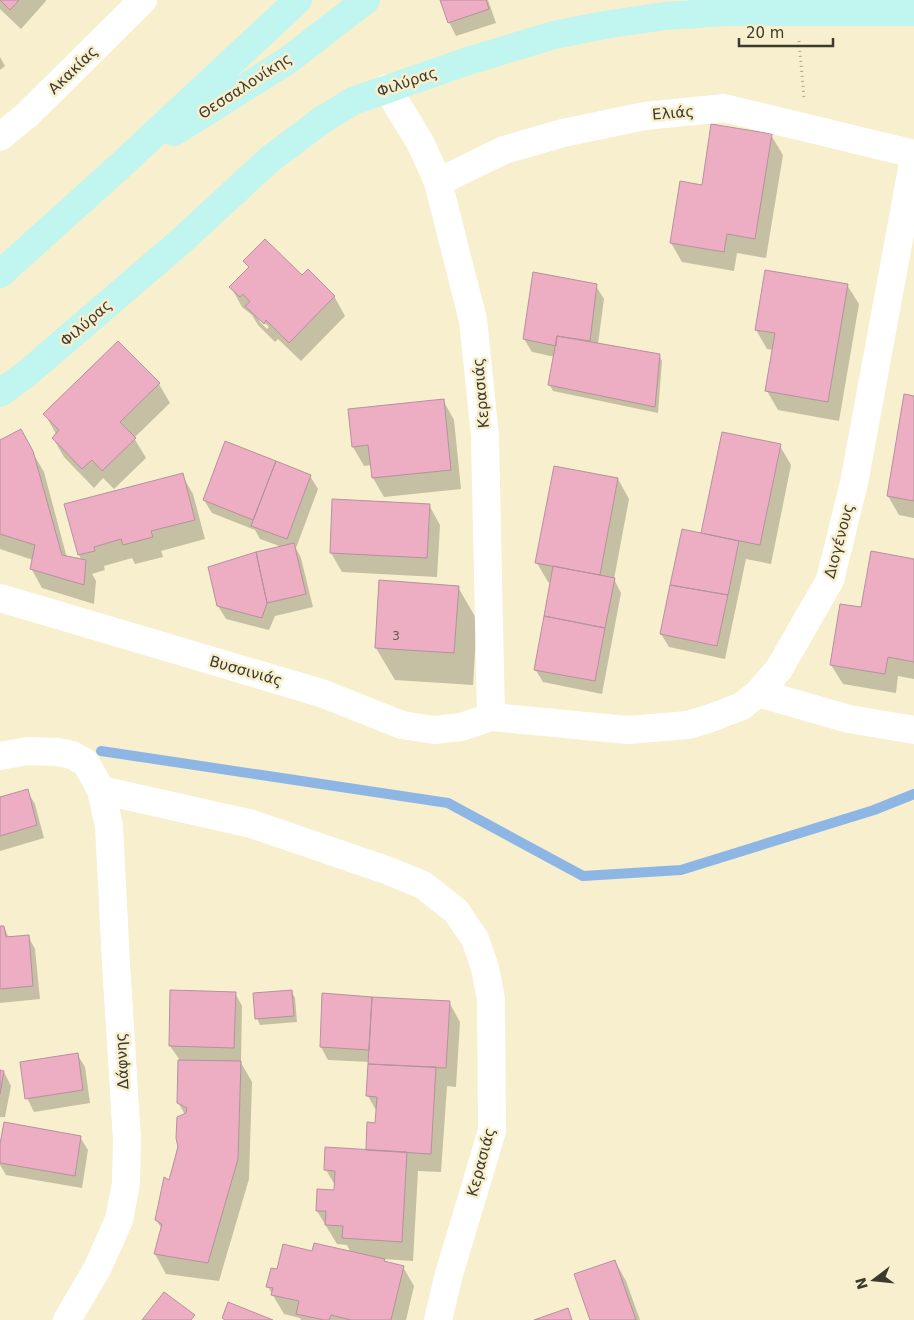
<svg xmlns="http://www.w3.org/2000/svg" width="914" height="1320" viewBox="0 0 914 1320" font-family="'DejaVu Sans',sans-serif">
<rect width="100%" height="100%" fill="#f7efcd"/>
<path fill="#0003" fill-rule="evenodd" d="M0 0H46V1L21 29 0 9Z
M441 0H488L496 23 456 36 449 22Z
M0 57 5 66 0 70Z
M771 135 783 155 766 258 737 253 734 271 682 262 671 243 703 187Z
M245 261 302 276 334 296 345 316 301 361 278 339 275 342 258 325 252 315 242 307 231 287 249 268ZM257 316 269 327 267 329 260 322Z
M847 285 859 304 839 421 778 410 767 391 773 350 767 349 756 330Z
M596 286 604 299 598 344 659 355 662 361 658 413 553 391 549 384 555 357 532 352 524 339Z
M159 384 170 403 134 438 146 458 114 489 103 478 94 488 64 457 53 438 56 434 45 414Z
M914 397V518L899 515 888 496Z
M443 400 454 420 461 489 384 497 373 478 372 465 364 466 353 447Z
M20 431 44 472 67 558 82 561 79 555 182 475 193 494 205 539 161 551 163 557 135 564 132 558 104 566 105 570 92 574 96 581 94 604 42 588 31 568 33 560 0 549V442Z
M723 433 780 446 791 465 771 564 746 559 725 659 669 647 661 634 702 534Z
M226 443 310 476 318 489 296 548 301 558 313 607 275 616 269 630 226 619 218 606 282 547 260 539 255 530 212 513 204 500Z
M618 479 629 499 614 579 621 593 602 694 543 682 535 669 552 583 548 582 537 563Z
M334 501 429 505 440 525 437 577 342 572 331 553Z
M914 560V679L898 676 896 693 843 684 831 665 862 609Z
M458 587 477 620 473 685 395 680 376 648Z
M27 791 35 804 44 838 0 851V798Z
M4 927 9 938 28 936 35 949 40 999 0 1003V928Z
M291 991 295 998 297 1022 260 1025 257 1018Z
M235 993 242 1006 241 1061H240L252 1082 249 1179 219 1281 166 1274 155 1254 162 1229 156 1220 169 1182 185 1115 178 1102 179 1059 170 1046Z
M449 1002 460 1022 456 1087 447 1086 441 1172 418 1171 413 1261 383 1259 386 1263 403 1267 414 1286 406 1320H301L300 1318 284 1314 268 1287 278 1271 313 1252 351 1253 347 1245 337 1244 317 1211 336 1191V1187L326 1170 367 1151 376 1124 377 1112 368 1096 370 1062 328 1060 321 1047Z
M77 1054 85 1067 90 1103 34 1112 27 1098Z
M0 1072H4L11 1086 5 1117H0Z
M80 1137 88 1150 82 1188 6 1175 0 1165V1151Z
M615 1261 626 1281 640 1320H591Z"/>
<g fill="none" stroke-linecap="round" stroke-linejoin="round">
<path stroke="#8db6e4" stroke-width="10" d="M101 751 448 803 583 876 681 870 874 810 914 794"/>
</g>
<path fill="#edadc2" stroke="#b5929d" d="M0 0H19L10 10Z
M440 0H486L489 9 448 23Z
M711 124 772 134 755 239 727 234 724 252 670 243 680 181 702 185Z
M265 239 302 275 308 269 335 296 289 343 266 320 264 324 245 306 250 302 243 294 240 297 229 287 249 267 243 261Z
M765 270 848 284 828 402 765 391 775 333 755 330Z
M533 272 597 284 590 341 557 336 556 346 523 339Z
M557 336 660 354 655 407 548 385Z
M118 341 160 383 120 422 136 438 102 471 92 460 82 469 52 438 59 430 43 414Z
M904 394 914 396V501L887 496Z
M444 399 451 470 372 478 368 445 352 447 348 409Z
M21 429 33 451 62 555 86 560 84 585 30 569 35 545 0 534V440Z
M722 432 781 444 760 545 701 533Z
M225 441 276 461 253 520 203 500Z
M276 461 311 475 287 539 251 526Z
M554 466 618 478 600 575 535 563Z
M183 473 195 520 151 531 153 537 123 545 121 539 94 547 95 551 78 555 64 504Z
M332 499 430 504 427 558 330 553Z
M682 529 739 541 728 595 670 585Z
M294 543 306 594 267 603 256 552Z
M871 551 914 559V662L888 657 885 674 830 665 840 604 861 607Z
M256 552 267 603 262 618 217 606 208 567Z
M553 566 615 578 605 628 544 616Z
M379 580 459 586 454 653 375 648Z
M670 585 728 595 717 646 660 634Z
M544 616 605 628 595 681 534 670Z
M28 789 37 825 0 836V797Z
M0 926H4L6 937 29 935 33 986 0 989Z
M170 990 236 992 234 1048 169 1046Z
M292 990 294 1016 255 1019 253 993Z
M322 993 372 997 369 1050 320 1047Z
M372 997 450 1001 446 1068 368 1064Z
M78 1053 83 1090 25 1099 20 1062Z
M178 1060 241 1061 238 1159 208 1263 154 1254 162 1224 155 1220 164 1177 169 1180 178 1147 176 1138 177 1117 186 1113 187 1108 177 1103Z
M368 1064 436 1067 431 1154 366 1150 367 1122 375 1123 377 1097 366 1096Z
M0 1070 4 1071 0 1094Z
M4 1122 81 1136 75 1176 0 1163V1144Z
M325 1147 407 1152 402 1242 342 1238 343 1226 325 1225 326 1211H316L317 1189 334 1190 335 1171 324 1170Z
M314 1243 385 1259 384 1261 404 1266 391 1320H351L331 1315 329 1320H324L296 1314 299 1301 271 1295 273 1288 266 1287 271 1268 277 1269 283 1244 312 1251Z
M615 1260 636 1320H590L574 1274Z
M164 1292 195 1315 191 1320H142Z
M228 1302 273 1320H225L222 1318Z
M568 1308 572 1320H534Z"/>
<g fill="none" stroke-linecap="round" stroke-linejoin="round">
<path stroke="#aca68d" stroke-width="3" stroke-dasharray="1 4" stroke-linecap="butt" d="M799 41 804 97"/>
<path stroke="#fff" stroke-width="28" d="M387 88 421 144 438 182 473 320 485 436 491 717
M0 137 27 115 143 0
M438 182 504 150 563 133 645 116 724 108 914 154
M0 598 321 693 402 725 434 730 461 727 491 717 628 730 688 725 711 718 742 706 758 693 779 669 830 580 854 483 914 158
M758 693 849 719 914 730
M0 756 28 751 58 752 72 755 86 763 101 790 109 826 116 963 127 1140 126 1183 119 1220 97 1269 67 1320
M101 790 252 824 389 871 423 885 456 911 475 939 485 968 491 999 492 1131 449 1274 438 1320"/>
<path stroke="#c0f5f0" stroke-width="28" d="M174 132 287 61 366 0
M0 274 120 166 298 0
M0 393 25 375 181 241 270 159 322 120 353 101 465 62 554 35 604 25 665 16 727 12H914"/>
</g>
<g text-anchor="middle" dominant-baseline="central" stroke-width="5" stroke-linejoin="round" paint-order="stroke">
<g font-size="12" fill="#695752">
<text x="396" y="636">3</text>
</g>
<g font-size="15" fill="#3d3a2d" stroke="#f7efcd">
<text transform="translate(73 70) rotate(-44)">Ακακίας</text>
<text transform="translate(407 82) rotate(-19)">Φιλύρας</text>
<text transform="translate(245 86) rotate(-33)">Θεσσαλονίκης</text>
<text transform="translate(673 113) rotate(-5)">Ελιάς</text>
<text transform="translate(86 323) rotate(-41)">Φιλύρας</text>
<text transform="translate(481 393) rotate(-95)">Κερασιάς</text>
<text transform="translate(839 541) rotate(-75)">Διογένους</text>
<text transform="translate(246 671) rotate(16)">Βυσσινιάς</text>
<text transform="translate(122 1061) rotate(-93)">Δάφνης</text>
<text transform="translate(481 1162) rotate(-75)">Κερασιάς</text>
</g>
</g>
<g transform="translate(874 1280) rotate(254)" stroke="#f7efcd" stroke-width="4" paint-order="stroke">
<path d="M0-4L9 19L0 12L-9 19Z" fill="#3d3a2d"/>
<text y="-8" font-size="14" font-weight="bold" text-anchor="middle" fill="#3d3a2d">N</text>
</g>
<path d="M739 38v8h94v-8" fill="none" stroke="#3d3a2d" stroke-width="2.5"/>
<text x="746" y="38" font-size="15" fill="#3d3a2d" stroke="#f7efcd" stroke-width="4" paint-order="stroke">20 m</text>
</svg>
